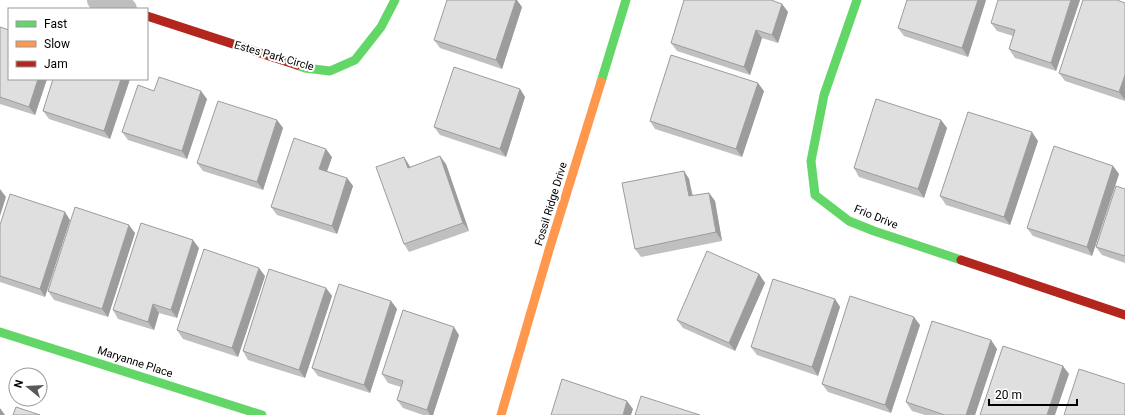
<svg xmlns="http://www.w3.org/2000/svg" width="1125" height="415" viewBox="0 0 1125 415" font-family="Roboto,sans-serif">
<rect width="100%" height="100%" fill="#fff"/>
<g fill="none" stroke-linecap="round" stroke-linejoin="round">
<path stroke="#bebebe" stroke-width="22" d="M98 0 126 9"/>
<path stroke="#63d668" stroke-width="9" d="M857 0 824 95 811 161 815 195 849 221 874 231 961 260
M297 65 305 68 330 71 355 60 381 27 395 0
M601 82 626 0
M0 332 262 415"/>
<path stroke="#ff974d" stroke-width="9" d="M501 415 549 250 601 82"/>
<path stroke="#b3261e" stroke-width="9" d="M147 16 297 65
M961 260 1125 315"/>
</g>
<path fill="#c0c0c0" d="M986 0 968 57 904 36 898 28Z
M1080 0 1056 71 1015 58 1009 49 1013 36 997 31 991 23Z
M1125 3V101L1065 81 1059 73Z
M782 4 788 12 778 43 762 38 750 75 677 51 671 43Z
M522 7 502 69 440 48 434 40Z
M0 27 9 79H47L35 115 0 104Z
M53 79H130L110 139 49 119 43 111Z
M520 89 525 97 506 157 440 135 434 127Z
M154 91 207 99 187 159 128 140 122 132Z
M764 91 742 157 655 129 650 121Z
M277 120 283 128 263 190 203 171 197 163Z
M941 120 947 128 924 198 859 177 854 168Z
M1038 141 1010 225 946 205 940 196Z
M332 157 327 171 347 178 353 186 337 234 277 215 271 207Z
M404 157 410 167 446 164 469 231 409 252 404 244Z
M1113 166 1119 174 1092 256 1033 236 1027 228Z
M684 171 689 179 693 196 709 193 715 201 722 241 641 257 635 249Z
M1125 189V263L1102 255 1096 247Z
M70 220 45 297 0 282V225Z
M135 233 108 317 54 300 48 291Z
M199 248 177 318 159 313 154 330 118 319 113 310Z
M759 274 765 283 735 351 683 328 677 320Z
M265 276 238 357 183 339 177 330Z
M326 288 332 296 305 378 248 360 243 351Z
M835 299 840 307 818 376 757 355 751 347Z
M391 301 397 309 370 393 318 376 312 368Z
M920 325 891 413 828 392 822 384Z
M459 335 433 415H423L403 408 397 400 401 387 388 383 382 374Z
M991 340 997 349 975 415H925L912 411 906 402Z"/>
<path fill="#9c9c9c" d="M516 0H517L522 7 502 69 496 60Z
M978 0H986L968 57 962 48Z
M1071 0H1080L1056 71 1051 63Z
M782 4 788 12 778 43 772 35Z
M756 30 762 38 750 75 744 67Z
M1125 75V100L1119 92Z
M38 79H47L35 115 29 107Z
M121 79H130L110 139 104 131Z
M758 83 764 91 742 157 736 149Z
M520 89 525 97 506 157 500 149Z
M201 91 207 99 187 159 182 151Z
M277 120 283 128 263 190 257 182Z
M941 120 947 128 924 198 918 189Z
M1032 132 1038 141 1010 225 1004 217Z
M326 149 332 157 325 177 319 169Z
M440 156 446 164 469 231 463 223Z
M404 157 409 165 414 176 408 168Z
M1113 166 1119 174 1092 256 1087 247Z
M684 171 689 179 694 205 689 196Z
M347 178 353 186 337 234 332 226Z
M0 189 6 197 0 216Z
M709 193 715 201 722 241 716 232Z
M65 212 70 220 45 297 40 289Z
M129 225 135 233 108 317 102 309Z
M193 240 199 248 177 318 171 310Z
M259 268 265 276 238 357 232 348Z
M759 274 765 283 735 351 729 343Z
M326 288 332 296 305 378 299 370Z
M835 299 840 307 818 376 812 367Z
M391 301 397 309 370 393 364 385Z
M153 304 159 313 154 330 148 322Z
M914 317 920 325 891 413 885 405Z
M454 327 459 335 433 415H430L427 410Z
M991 340 997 349 975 415H966Z
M1063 366 1069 374 1055 415H1047Z
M627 401 633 409 631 415H623Z
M0 408 5 415H0Z"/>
<path fill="#dfdfdf" stroke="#9c9c9c" d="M447 0H516L496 60 434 40Z
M684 0H771L782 4 772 35 756 30 744 67 671 43Z
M907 0H978L962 48 898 28Z
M998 0H1071L1051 63 1009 49 1015 30 991 23Z
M1083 0H1117L1125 3V75L1119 92 1059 73Z
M0 27 9 30V79H38L29 107 0 97Z
M671 55 758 83 736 149 650 121Z
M454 67 520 89 500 149 434 127Z
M159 77 201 91 182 151 122 132 138 85 154 91Z
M53 79H121L104 131 43 111Z
M876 99 941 120 918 189 854 168Z
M218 101 277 120 257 182 197 163Z
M968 112 1032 132 1004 217 940 196Z
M294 138 326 149 319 169 347 178 332 226 271 207Z
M1054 146 1113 166 1087 247 1027 228Z
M440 156 463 223 404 244 376 167 404 157 408 168Z
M684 171 689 196 709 193 716 232 635 249 622 183Z
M1116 186 1125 189V256L1096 247Z
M10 194 65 212 40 289 0 276V225Z
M75 207 129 225 102 309 48 291Z
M141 223 193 240 171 310 153 304 148 322 113 310Z
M204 249 259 268 232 348 177 330Z
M707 251 759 274 729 343 677 320Z
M269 269 326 288 299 370 243 351Z
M773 279 835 299 812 367 751 347Z
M339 284 391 301 364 385 312 368Z
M850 296 914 317 885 405 822 384Z
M403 310 454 327 427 410 397 400 403 381 382 374Z
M932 321 991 340 966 415H945L906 402Z
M1003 346 1063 366 1047 415H980Z
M1079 369 1125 384V415H1064Z
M562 379 627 401 623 415H551Z
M641 396 700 415H635Z
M16 407 40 415H13Z"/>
<g text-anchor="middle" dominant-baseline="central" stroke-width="4" stroke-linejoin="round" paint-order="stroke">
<g font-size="11" fill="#000" stroke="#fff">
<text transform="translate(274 56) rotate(16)">Estes Park Circle</text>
<text transform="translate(551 204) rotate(-73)">Fossil Ridge Drive</text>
<text transform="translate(876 217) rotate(22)">Frio Drive</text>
<text transform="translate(135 362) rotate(18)">Maryanne Place</text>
</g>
</g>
<rect x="8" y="8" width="140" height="72" fill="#ffffff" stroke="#999999"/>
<rect x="16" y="21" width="20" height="6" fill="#63d668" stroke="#999999"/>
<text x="44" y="28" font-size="12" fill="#000000">Fast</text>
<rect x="16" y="41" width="20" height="6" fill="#ff974d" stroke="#999999"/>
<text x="44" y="48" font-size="12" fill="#000000">Slow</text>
<rect x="16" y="61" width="20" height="6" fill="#b3261e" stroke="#999999"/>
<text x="44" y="68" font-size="12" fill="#000000">Jam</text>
<g transform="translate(28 387) rotate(288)"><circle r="19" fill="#ffffff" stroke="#999999"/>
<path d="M0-3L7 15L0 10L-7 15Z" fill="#595959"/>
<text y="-6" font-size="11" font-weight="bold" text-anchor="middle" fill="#000000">N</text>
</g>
<path d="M989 399v6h88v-6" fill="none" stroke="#000000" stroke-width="2"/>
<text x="995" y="399" font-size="12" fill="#000000" stroke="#ffffff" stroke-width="3" paint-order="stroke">20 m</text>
</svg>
